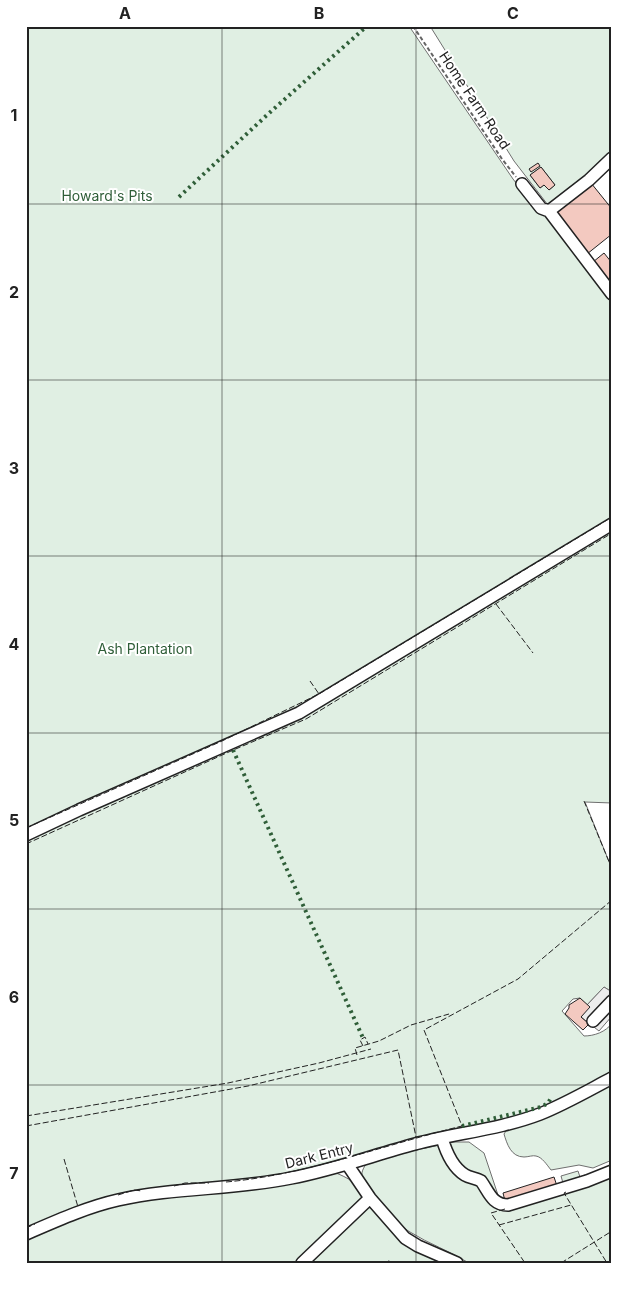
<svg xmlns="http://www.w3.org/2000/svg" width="638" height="1289" viewBox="0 0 638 1289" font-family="Inter,sans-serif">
<rect width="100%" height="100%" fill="#fff"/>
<path fill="#e0efe3" stroke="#6f6f6f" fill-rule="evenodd" d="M26 26H409L513 179 538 211 546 214 612 300V520L303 707 26 831Z
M430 26H612V153L586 178 548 205 514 161ZM541 167 555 185 549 190 544 185 540 188 530 175Z
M612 529V803L585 802 612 869V992L604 987 587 1005 580 998 573 999 562 1011 584 1036C594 1036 606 1032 612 1023V1160L593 1168 579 1165 551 1170C547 1165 542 1157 536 1156 533 1155 528 1157 524 1157 511 1157 507 1144 504 1134L509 1126 569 1096C558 1098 547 1106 536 1111L333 1172C353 1179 362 1187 367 1207L375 1208 384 1220 449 1263H26V840L83 813 232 747Z
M454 1142H469L484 1153 503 1210 612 1176V1263H469C450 1251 429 1244 410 1232 399 1226 364 1189 362 1177 361 1170 365 1166 369 1160Z
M578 1171 580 1177 563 1183 561 1176Z"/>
<path fill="#ededed" stroke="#6f6f6f" d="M604 987 612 992V1016L599 1031 581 1017 587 1005Z"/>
<path fill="#f3c9c0" stroke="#222" d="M538 163 540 166 531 172 529 169Z
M541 167 555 185 549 190 544 185 540 188 530 175Z
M591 183 612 209V234L587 254 554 213Z
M604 253 612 263V281L610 283 593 262Z
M580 998 590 1007 581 1017 589 1024 583 1030 565 1014 569 1008V1005Z
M554 1177 557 1186 505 1201 503 1193Z"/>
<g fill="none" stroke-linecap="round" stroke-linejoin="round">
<defs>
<path id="minor" d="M522 184 541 208 549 211 589 180 612 158
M549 211 612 294
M26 835 79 810 299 713 612 524
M593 1021 612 1001
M442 1138C446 1152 452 1167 465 1175 470 1178 476 1178 481 1181 489 1192 492 1205 508 1205L587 1181 612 1171
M347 1164 370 1198 405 1238 418 1246 457 1263
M26 1234C56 1221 87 1207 118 1200 175 1187 234 1190 291 1178 333 1170 374 1155 415 1144 457 1133 501 1129 540 1114 565 1104 589 1090 612 1078
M302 1263 370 1198"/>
</defs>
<use href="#minor" stroke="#222" stroke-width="14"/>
<path stroke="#646464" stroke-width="2" stroke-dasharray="4 2.5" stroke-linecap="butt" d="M413 26 502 159 516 177"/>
<use href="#minor" stroke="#fff" stroke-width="11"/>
<path stroke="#2f5e38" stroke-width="4" stroke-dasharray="2.5 4" stroke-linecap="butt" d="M179 197 267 115 367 26
M233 750 363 1038
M462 1126 541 1107 548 1103 551 1098"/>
<path stroke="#222" stroke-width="1" stroke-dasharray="6 2.5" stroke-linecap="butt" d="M496 604 533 653
M310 681 319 694
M584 801 612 869
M26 828 222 741 319 694 612 517
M26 844 231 751 306 719 612 533
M363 1046 360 1040 365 1037 368 1044
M357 1055 355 1048 379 1041 411 1025 449 1014
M26 1116 228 1083 319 1063 371 1049
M26 1126 248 1086 398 1050 416 1137
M64 1159 78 1207
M226 1182C305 1175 384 1145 462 1126L424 1030 518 979 612 900
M174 1186 185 1183H209
M566 1192 564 1193 607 1263
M118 1195 134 1190 142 1191
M505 1209 491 1213 525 1263
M499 1225 571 1205
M26 1228 35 1224
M388 1261 397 1263
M561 1263 612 1231"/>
</g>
<path fill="none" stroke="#222" stroke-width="1" stroke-opacity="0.55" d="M222 26V1263M416 26V1263M26 204H612M26 380H612M26 556H612M26 733H612M26 909H612M26 1085H612"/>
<g text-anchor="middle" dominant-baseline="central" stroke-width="4" stroke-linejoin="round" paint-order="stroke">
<g font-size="14" fill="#222" stroke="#fff">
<text transform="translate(475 100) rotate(56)">Home Farm Road</text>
<text transform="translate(319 1155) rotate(-14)">Dark Entry</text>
</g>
<g font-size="14" fill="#2f5e38" stroke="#fff">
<text x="107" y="195">Howard's Pits</text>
<text x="145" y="648">Ash Plantation</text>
</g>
</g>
<rect width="638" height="1289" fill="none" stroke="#ffffff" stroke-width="55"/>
<rect x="28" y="28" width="582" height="1234" fill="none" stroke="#222" stroke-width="2"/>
<g font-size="16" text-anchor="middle" font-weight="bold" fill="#222">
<text x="125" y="19">A</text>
<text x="319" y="19">B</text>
<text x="513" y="19">C</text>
<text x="14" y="121">1</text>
<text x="14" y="298">2</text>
<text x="14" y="474">3</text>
<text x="14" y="650">4</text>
<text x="14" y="826">5</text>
<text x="14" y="1003">6</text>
<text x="14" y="1179">7</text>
</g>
</svg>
